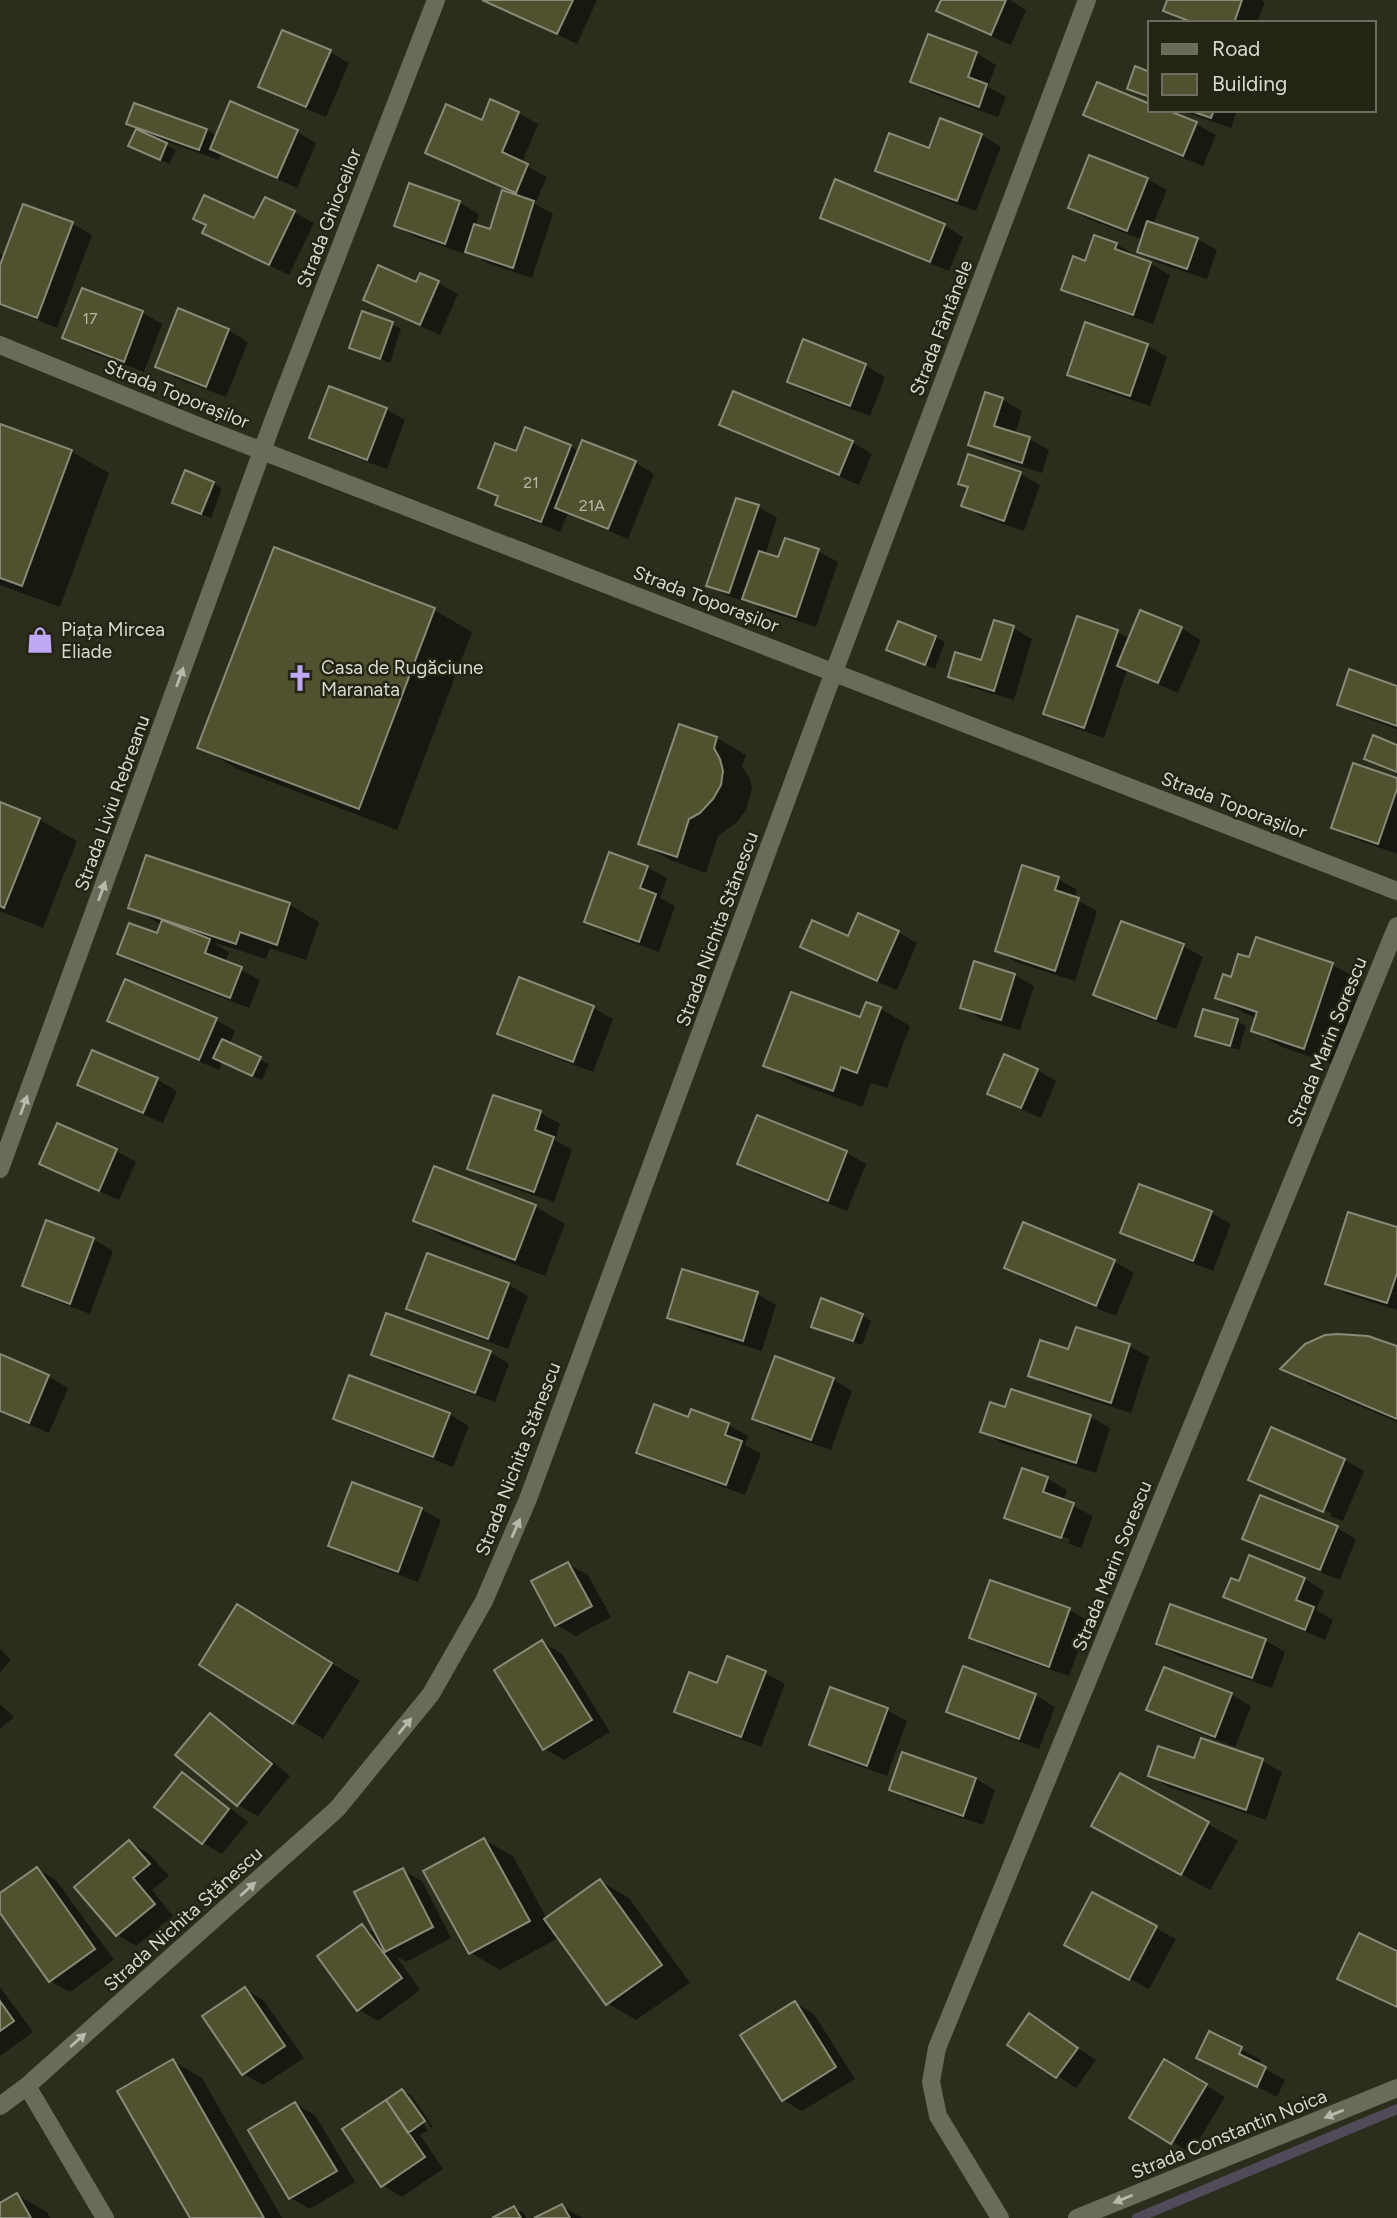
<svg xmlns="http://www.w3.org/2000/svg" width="1397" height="2218" viewBox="0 0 1397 2218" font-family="Figtree,sans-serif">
<rect width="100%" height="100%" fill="#2c2e1d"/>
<path fill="#0007" fill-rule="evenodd" d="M484 0H597L577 44Z
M943 0H1010L1026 10 1011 45 958 22 938 11Z
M1169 0H1262L1265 2 1257 23H1188L1165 10Z
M330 52 349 63 326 117 280 98 261 87Z
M976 53 996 65 988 87 1006 97 998 117 932 93 912 82Z
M1136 69 1150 73V100L1129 88Z
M1098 84 1150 105V110H1162L1196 124 1216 135 1203 166 1105 126 1086 114Z
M1179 110H1237L1231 128Z
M518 113 538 124 522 163 547 177 535 204 553 214 532 278 487 263 466 251 465 254 416 237 396 226 410 185 460 203 479 214 475 226 491 231 517 194 446 164 427 153 483 122Z
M941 120 982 135 1001 147 976 211 896 181 877 170 930 150Z
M128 123 206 130 217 136 297 132 316 143 297 188 221 154 219 160 159 139 158 141 176 150 169 164 130 145 138 129Z
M1147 179 1167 190 1153 224 1197 239 1217 250 1207 279 1158 263 1139 251 1143 240 1089 219 1070 208Z
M24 206 73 224 92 235 57 328 0 305V254L5 257Z
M294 212 314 223 289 275 204 233Z
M822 217 944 225 963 237 949 271 842 228Z
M1116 244 1135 255V258L1150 263 1170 275 1153 324 1083 300 1063 289 1086 263Z
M438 283 458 294 440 335 385 311 365 300 417 284Z
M83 290 143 313 162 324 144 372 84 349 65 338Z
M392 324 401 329 390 363 352 347Z
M1086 324 1148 346 1167 357 1150 406 1088 385 1069 374Z
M228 330 248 342 226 397 176 378 157 366Z
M804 342 866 366 885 377 870 416 808 393 789 382Z
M986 395 1003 400 1022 411 1015 435 1029 439 1049 450 1042 473 989 456 970 445Z
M386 409 405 420 387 469 331 449 311 437Z
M721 424 852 442 872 454 859 485 740 435Z
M0 425 71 451 109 473 60 607 0 585Z
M570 446 580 452 635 462 654 474 628 539 568 514 560 532 517 515 497 504 499 499 480 487 517 453Z
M970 456 1020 474 1040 485 1024 531 982 517 963 505 969 488 960 483Z
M213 483 222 488 211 518 184 507Z
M758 507 777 518 765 555 779 560 786 540 818 551 838 562 816 627 764 610 749 601V603L728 596 708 585Z
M434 610 472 632 397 830 238 769 199 747Z
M1013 628 1032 639 1014 700 969 687 950 676 983 662Z
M1181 628 1201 640 1178 693 1127 670 1104 738 1064 724 1045 713 1117 632 1130 639Z
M935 637 945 642 935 669 889 650Z
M1397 688V729L1358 715 1339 704Z
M717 738 746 755 742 766 749 777 752 788 746 810 736 823 718 836 706 873 670 860 640 843Z
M1397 780V854L1352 838 1333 827Z
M0 804 39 819 77 841 43 928 0 911Z
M147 858 290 905 319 922 306 960 270 948 266 959 216 943 215 944 229 952 225 962 260 980 249 1008 138 965 119 954 158 936 162 925 131 907Z
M647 867 667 878 660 898 675 906 659 952 606 933 586 922Z
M1058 879 1077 890 1075 899 1097 911 1075 981 1016 962 997 950Z
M898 932 917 943 897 990 822 958 802 946Z
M1257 939 1333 965 1362 981 1334 1065 1282 1047 1253 1031 1257 1018 1246 1014 1217 997 1250 960Z
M1183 946 1203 957 1176 1029 1115 1006 1095 994Z
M1014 975 1034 986 1020 1030 981 1019 962 1007Z
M520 980 593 1008 613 1019 593 1072 519 1044 499 1033Z
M867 1004 881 1009 910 1026 887 1088 871 1083 862 1107 794 1082 765 1065 861 1020Z
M109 1020H216L235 1031 229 1045 269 1064 262 1080 222 1062 219 1070 129 1031Z
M1237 1021 1246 1026 1239 1050 1207 1041 1198 1036Z
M93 1052 158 1080 177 1091 163 1123 99 1096 79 1085Z
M1037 1070 1056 1081 1041 1118 1009 1104 989 1093Z
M494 1097 541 1113 560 1124 555 1140 572 1150 554 1202 489 1180 469 1168Z
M758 1117 847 1153 866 1164 847 1211 758 1175 739 1163Z
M58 1125 116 1151 136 1162 119 1200 60 1174 41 1163Z
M435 1169 536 1207 565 1224 545 1276 444 1237 415 1220Z
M1211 1213 1231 1224 1213 1271 1142 1243 1123 1232Z
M1024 1224 1115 1262 1134 1273 1116 1316 1025 1279 1006 1267Z
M1397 1229V1310L1347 1294 1327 1283Z
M93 1239 113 1251 90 1314 43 1296 24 1285Z
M428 1255 509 1285 528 1296 508 1349 428 1319 408 1308Z
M757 1294 776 1305 762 1351 689 1328 669 1317Z
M862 1315 871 1321 862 1345 822 1331 813 1326Z
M1129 1346 1149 1357 1131 1413 1049 1386 1030 1375 1069 1351Z
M1397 1348V1422L1311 1385 1283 1369Z
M490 1352 509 1364 495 1402 392 1366 373 1354Z
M0 1356 49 1377 68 1388 49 1433 0 1412Z
M833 1379 852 1391 831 1450 773 1430 754 1418Z
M1012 1392 1091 1417 1110 1428 1096 1473 1002 1443 982 1432 1006 1409Z
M449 1414 469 1426 453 1467 354 1429 335 1418Z
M690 1419 728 1425 748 1436 745 1445 761 1454 745 1495 658 1463 638 1452Z
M1272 1429 1345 1460 1364 1471 1343 1521 1330 1516 1331 1513 1268 1486V1489L1250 1479Z
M1023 1470 1048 1479 1067 1490 1063 1501 1093 1516 1081 1548 1026 1528 1006 1517ZM1025 1523 1070 1539 1069 1543 1025 1527Z
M421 1509 441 1520 418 1582 350 1557 330 1546Z
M1337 1528 1356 1539 1340 1580 1264 1549 1244 1538Z
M1250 1557 1305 1579 1324 1591 1316 1610 1333 1620 1325 1640 1245 1607 1225 1596 1240 1583Z
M568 1564 588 1575 611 1617 576 1636 556 1625Z
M1069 1610 1089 1621 1069 1676 991 1649 971 1638Z
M267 1623 360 1681 323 1739 201 1664Z
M1265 1640 1285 1652 1272 1688 1177 1655 1158 1644Z
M542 1642 562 1654 610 1732 564 1760 545 1749Z
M0 1649 11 1660 0 1672Z
M728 1659 765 1673 785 1684 761 1747 696 1722 676 1711 718 1685Z
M1165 1669 1232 1695 1251 1706 1235 1747 1168 1721 1149 1710Z
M1035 1695 1055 1707 1039 1749 968 1722 948 1711Z
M0 1704 14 1717 0 1729Z
M887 1710 907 1721 887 1776 831 1756 811 1744Z
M211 1716 230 1727 290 1776 258 1816 238 1805Z
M904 1755 976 1779 995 1790 983 1825 911 1801 892 1789Z
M1195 1760 1262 1761 1282 1772 1266 1820 1169 1787 1150 1776Z
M182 1775 201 1786 248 1822 222 1854 203 1843 157 1807Z
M1120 1775 1238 1841 1210 1890 1122 1842Z
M484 1840 513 1856 547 1919 600 1881 629 1898 690 1983 636 2020 607 2003 560 1937 500 1970 471 1953 426 1872Z
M130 1842 149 1854 169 1876 152 1890 173 1916 136 1946 117 1935Z
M37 1869 56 1880 114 1960 70 1992 50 1981 0 1910V1895Z
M402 1870 422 1881 451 1938 406 1962 396 1956 420 1990 378 2021 358 2009 362 1926 378 1935Z
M1093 1894 1176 1939 1149 1989 1086 1956Z
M0 1987 33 2032 0 2056Z
M245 1989 264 2001 304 2058 263 2085 244 2074Z
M795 2003 814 2014 855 2079 802 2111 783 2100Z
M1029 2016 1096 2060 1076 2088 1009 2044Z
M1210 2033 1261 2060 1258 2065 1285 2080 1277 2097 1199 2057Z
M173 2061 202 2078 282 2218H192Z
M1165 2061 1225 2097 1191 2153 1131 2117Z
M403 2091 412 2096 433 2127 420 2135 443 2169 402 2197 382 2185ZM405 2096H410L431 2128 428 2130Z
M295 2104 315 2115 355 2182 310 2209 291 2198Z
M17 2195 47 2212 50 2218H0V2205Z
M562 2206 582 2218H539Z
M514 2208 524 2213 526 2218H495Z"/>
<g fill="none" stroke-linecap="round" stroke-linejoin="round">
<path stroke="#504a59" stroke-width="10" d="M1137 2218 1397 2109"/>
</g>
<path fill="#4f512f" stroke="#898b78" stroke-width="2" d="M482 0H573L557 34Z
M941 0H1006L991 35 936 11Z
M1167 0H1242L1234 23H1194L1163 11Z
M282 30 331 50 306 107 258 87Z
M928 34 977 52 968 77 987 84 979 107 910 82Z
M1135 66 1150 72V97L1127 89Z
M1097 82 1150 104V110H1167L1197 122 1183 156 1083 115Z
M490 99 519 112 502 152 528 164 516 193 425 153 446 104 482 120Z
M230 101 298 130 277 178 210 149Z
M134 103 207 129 199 150 126 124Z
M1188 110H1214L1211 118Z
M940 118 982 134 957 201 875 171 889 133 929 148Z
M136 129 167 143 160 160 128 146Z
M1089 155 1148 178 1127 231 1068 208Z
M835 179 945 224 930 262 820 218Z
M409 183 460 201 445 244 394 226Z
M502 190 534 201 513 268 465 252 474 224 490 229Z
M204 195 254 218 265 197 295 211 269 265 202 233 206 225 193 219Z
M23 204 73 222 37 318 0 304V265Z
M1147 221 1198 238 1187 269 1137 252Z
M1094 235 1117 243 1115 249 1151 262 1133 315 1061 290 1073 256 1085 261Z
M378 265 416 282 420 273 439 281 420 325 363 300Z
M82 288 143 311 124 362 62 338Z
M178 308 229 329 206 387 155 367Z
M362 311 393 322 380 359 349 348Z
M1085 322 1148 344 1130 396 1067 375Z
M803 339 866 364 850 406 787 382Z
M329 386 387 408 367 460 309 438Z
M733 391 853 441 839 475 719 425Z
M985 392 1003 398 994 426 1030 437 1022 463 968 445Z
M0 424 72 450 22 586 0 578Z
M525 427 571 445 541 522 495 505 498 496 478 488 495 443 516 451Z
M582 440 636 461 608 529 555 508Z
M968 454 1021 472 1004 521 961 506 968 487 958 484Z
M185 470 214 482 201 514 172 503Z
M736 498 759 505 729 593 706 586Z
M785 538 819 549 796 617 742 599 759 551 778 557Z
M274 547 435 608 359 809 197 748Z
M1140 610 1182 627 1158 683 1117 666Z
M1077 616 1118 630 1084 728 1043 714Z
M994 620 1014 626 994 691 948 677 955 652 981 660Z
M898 621 936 636 925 665 886 650Z
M1349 669 1397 686V726L1337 705Z
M679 724 717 737 714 748 720 759 723 771 721 785 713 799 700 813 689 819 677 857 638 844Z
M1373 735 1397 745V772L1364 759Z
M1353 763 1397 778V789L1378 844 1331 828Z
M0 802 40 818 4 908 0 906Z
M609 852 648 866 640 888 656 894 639 942 584 922Z
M146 855 290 903 277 945 240 932 236 944 128 908Z
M1022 865 1059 877 1055 890 1079 898 1055 971 995 951Z
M858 913 899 931 877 981 800 947 812 920 848 936Z
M162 920 210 939 205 953 242 967 230 998 117 954 129 923 157 933Z
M1121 921 1184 944 1156 1019 1093 995Z
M1256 937 1333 963 1304 1049 1251 1031 1257 1012 1215 998 1223 974 1231 977 1238 954 1249 957Z
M974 961 1015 974 1001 1020 960 1008Z
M519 977 594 1006 573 1062 497 1034Z
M125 979 217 1018 199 1060 107 1021Z
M791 992 860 1017 866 1002 881 1007 857 1073 841 1067 833 1091 763 1066Z
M1203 1009 1238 1019 1230 1046 1195 1036Z
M222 1039 261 1057 252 1076 213 1058Z
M92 1050 158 1078 143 1113 77 1085Z
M1004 1054 1038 1069 1021 1108 987 1094Z
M493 1095 541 1111 535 1130 554 1137 534 1192 467 1169Z
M757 1115 847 1151 828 1201 737 1164Z
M57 1123 117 1149 99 1191 39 1164Z
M434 1166 536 1205 515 1260 413 1221Z
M1139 1184 1212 1211 1193 1261 1120 1233Z
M1348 1212 1397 1227V1273L1387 1303 1325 1284Z
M46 1220 94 1238 70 1304 22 1286Z
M1023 1222 1115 1260 1096 1306 1004 1268Z
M427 1253 509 1283 488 1339 406 1309Z
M682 1269 758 1292 743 1341 667 1318Z
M821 1298 863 1314 853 1341 811 1327Z
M386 1313 491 1351 475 1393 371 1355Z
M1076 1327 1130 1344 1111 1403 1028 1376 1040 1340 1068 1349Z
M1338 1334 1368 1336 1397 1346V1419L1280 1369 1305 1344 1325 1335Z
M0 1354 49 1375 29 1423 0 1411Z
M775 1356 834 1378 811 1440 752 1419Z
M349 1375 450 1413 433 1457 333 1419Z
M1011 1389 1091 1415 1076 1463 980 1432 990 1402 1005 1407Z
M654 1404 688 1417 691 1409 729 1423 725 1435 742 1441 726 1485 636 1453Z
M1271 1427 1345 1459 1323 1512 1248 1480Z
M1022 1468 1048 1477 1043 1492 1074 1503 1061 1538 1004 1518Z
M352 1482 422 1508 398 1572 328 1546Z
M1260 1495 1338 1526 1320 1570 1242 1539Z
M1249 1555 1305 1578 1296 1600 1314 1607 1305 1630 1223 1597 1231 1578 1239 1581Z
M568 1562 592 1606 555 1626 531 1581Z
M990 1580 1070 1608 1049 1667 969 1638Z
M237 1604 332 1663 293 1724 199 1665Z
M1170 1604 1266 1639 1252 1678 1156 1644Z
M542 1640 592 1720 543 1750 494 1670Z
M727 1656 766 1671 741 1737 674 1712 689 1672 717 1683Z
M963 1666 1036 1694 1019 1739 946 1712Z
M1164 1667 1232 1693 1215 1737 1146 1710Z
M830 1687 888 1708 867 1766 809 1745Z
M210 1713 272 1764 237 1806 175 1755Z
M1201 1738 1263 1759 1246 1810 1148 1776 1158 1746 1194 1758Z
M902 1752 976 1778 963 1816 889 1790Z
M182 1772 229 1809 202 1844 154 1807Z
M1120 1773 1209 1822 1181 1875 1091 1826Z
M484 1838 530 1921 469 1954 423 1871Z
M129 1840 150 1864 133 1878 155 1904 116 1936 74 1887Z
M37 1867 95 1949 49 1982 0 1913V1893Z
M403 1868 433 1927 385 1952 354 1892Z
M600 1879 662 1965 606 2005 544 1919Z
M1092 1892 1157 1926 1129 1980 1064 1945Z
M362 1924 402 1978 357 2011 317 1956Z
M1359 1933 1397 1951V2007L1337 1979Z
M245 1987 285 2046 242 2075 202 2016Z
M0 2001 14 2021 0 2031Z
M795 2001 836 2067 782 2101 740 2035Z
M1029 2013 1078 2048 1056 2078 1007 2045Z
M1209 2031 1242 2047 1239 2054 1266 2067 1257 2087 1196 2058Z
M173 2059 264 2218H190L117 2091Z
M1164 2059 1207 2084 1171 2144 1129 2118Z
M402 2089 425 2121 408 2133 386 2100Z
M386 2100 425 2157 381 2187 342 2129Z
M295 2102 337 2171 289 2199 248 2130Z
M17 2193 31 2218H0V2203Z
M562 2204 570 2218H534Z
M514 2206 521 2218H492Z"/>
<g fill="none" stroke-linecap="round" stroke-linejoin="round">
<path stroke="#6a6c5a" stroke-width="18" d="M0 345 203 428 1397 891
M0 1169 273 421 436 0
M27 2086 105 2218
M0 2106 27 2086 337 1809 431 1694 484 1601 528 1499 826 693 1087 0
M1000 2218 938 2116 931 2082 937 2048 1397 926
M1077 2218 1397 2088"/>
</g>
<defs><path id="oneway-solid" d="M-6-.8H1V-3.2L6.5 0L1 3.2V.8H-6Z" transform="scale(1.75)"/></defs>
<g fill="#b8b9ac">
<use href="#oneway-solid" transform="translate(180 677) rotate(-70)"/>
<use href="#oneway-solid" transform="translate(102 891) rotate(-70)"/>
<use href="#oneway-solid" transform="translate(24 1105) rotate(-70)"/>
<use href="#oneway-solid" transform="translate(516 1528) rotate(-66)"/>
<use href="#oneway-solid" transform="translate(405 1726) rotate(-51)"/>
<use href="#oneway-solid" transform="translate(248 1889) rotate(-42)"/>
<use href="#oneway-solid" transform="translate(78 2040) rotate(-42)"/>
<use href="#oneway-solid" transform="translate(1334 2114) rotate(158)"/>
<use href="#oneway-solid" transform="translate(1123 2199) rotate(158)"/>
</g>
<defs>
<symbol id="shop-bare" viewBox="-9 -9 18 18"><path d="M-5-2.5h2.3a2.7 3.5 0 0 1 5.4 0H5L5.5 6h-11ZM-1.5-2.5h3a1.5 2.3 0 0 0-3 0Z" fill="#bfa8f4" stroke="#232414" stroke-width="2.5" paint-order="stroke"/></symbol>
<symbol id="church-bare" viewBox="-9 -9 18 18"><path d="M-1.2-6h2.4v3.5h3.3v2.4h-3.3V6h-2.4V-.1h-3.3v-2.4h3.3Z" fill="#bfa8f4" stroke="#232414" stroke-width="2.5" paint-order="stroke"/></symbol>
</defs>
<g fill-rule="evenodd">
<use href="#shop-bare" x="21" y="621" width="38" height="38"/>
<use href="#church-bare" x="281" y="659" width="38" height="38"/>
</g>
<g text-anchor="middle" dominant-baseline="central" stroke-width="5" stroke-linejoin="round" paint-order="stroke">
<g font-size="16" fill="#b6b8a7">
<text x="90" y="318">17</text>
<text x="531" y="482">21</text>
<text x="592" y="505">21A</text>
</g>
<g font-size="19" fill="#d9dacf" stroke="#232414">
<text transform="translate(329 218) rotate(-69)">Strada Ghioceilor</text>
<text transform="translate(941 328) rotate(-69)">Strada Fântânele</text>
<text transform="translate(177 394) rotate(22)">Strada Toporașilor</text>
<text transform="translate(706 599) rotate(21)">Strada Toporașilor</text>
<text transform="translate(112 803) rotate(-70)">Strada Liviu Rebreanu</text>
<text transform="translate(1234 805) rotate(21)">Strada Toporașilor</text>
<text transform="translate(717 929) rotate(-70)">Strada Nichita Stănescu</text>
<text transform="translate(1327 1042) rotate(-68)">Strada Marin Sorescu</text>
<text transform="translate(518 1459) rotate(-69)">Strada Nichita Stănescu</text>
<text transform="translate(1112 1566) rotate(-68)">Strada Marin Sorescu</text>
<text transform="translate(183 1919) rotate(-42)">Strada Nichita Stănescu</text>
<text transform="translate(1229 2134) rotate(-22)">Strada Constantin Noica</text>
</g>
<g font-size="19" fill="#d9dacf" stroke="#232414" text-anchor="start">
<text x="61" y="629">Piața Mircea<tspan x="61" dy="22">Eliade</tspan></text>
<text x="321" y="667">Casa de Rugăciune<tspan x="321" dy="22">Maranata</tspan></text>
</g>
</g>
<rect x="1148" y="21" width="228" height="91" fill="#232414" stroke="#6c6d5f" stroke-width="2"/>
<rect x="1162" y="44" width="35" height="10" fill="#6a6c5a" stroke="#6c6d5f" stroke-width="2"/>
<text x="1212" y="56" font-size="21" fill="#d9dacf">Road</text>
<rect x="1162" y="74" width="35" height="21" fill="#4f512f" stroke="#6c6d5f" stroke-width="2"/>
<text x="1212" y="91" font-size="21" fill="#d9dacf">Building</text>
</svg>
